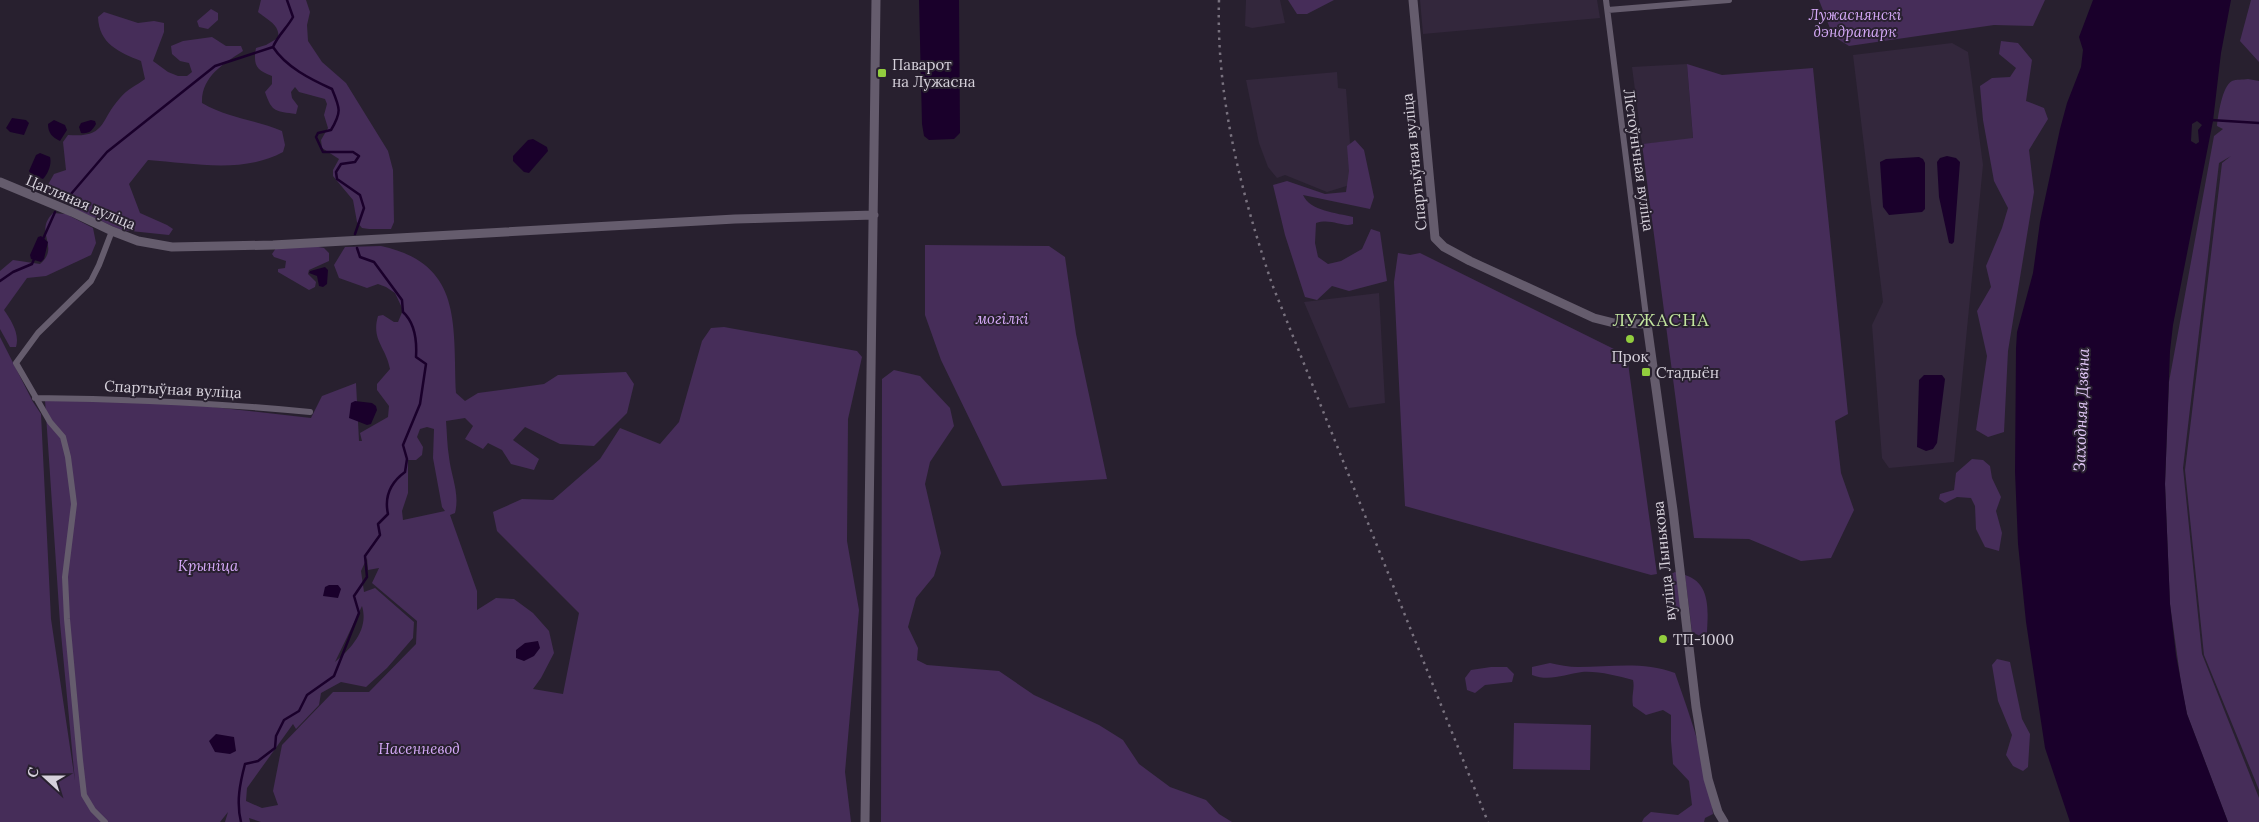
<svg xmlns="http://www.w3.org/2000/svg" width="2259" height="822" viewBox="0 0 2259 822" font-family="Lora,serif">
<rect width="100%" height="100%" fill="#28202f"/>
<path fill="#33273c" d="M1246 0H1280L1285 23 1252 28 1245 26Z
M1420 0H1597L1600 18 1423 34Z
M1952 43 1968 52 1983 165 1954 462 1889 468 1882 458 1872 325 1883 302 1853 55Z
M1687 64 1693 139 1642 144 1632 67Z
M1337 72 1338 88 1346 89 1353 184 1327 192 1285 175 1277 178 1268 167 1259 143 1246 80Z
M1379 293 1385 403 1349 408 1304 302Z"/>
<path fill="#462d59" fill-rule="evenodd" d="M261 0H306L310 12 307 25 308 41 322 62 346 83 388 151 393 170 394 222 391 229H369L362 228 357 222 353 200 333 176V170L339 159 322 148 321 140 328 128 324 115 327 104 325 99 299 92 295 87 291 92 292 98 298 106 296 114C276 111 272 113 265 92L272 84V76C256 70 253 65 256 48L266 45 278 38C281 25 266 19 258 12Z
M1288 0H1334L1307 14H1297Z
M1819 0H2045L2033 26 1994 25 1849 46 1833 36Z
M2251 0H2259V62L2240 41Z
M211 9 218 13V20L208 29 199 27 197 21Z
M104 12 138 23 154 21 164 23V32L153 61 168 72 178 76H187L192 72 189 63 180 61 172 54 171 46 183 41 212 37 226 46H241L243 51C223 64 201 77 202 103 229 119 255 119 282 131L285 145 283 152C243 174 192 163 148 160L129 184 140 213 167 225 173 229 169 235 121 230 78 211 63 196 49 194 45 190 54 174 66 170 63 142 68 135C107 138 99 121 120 98 126 90 137 85 145 79L141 61C119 52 99 44 98 17Z
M2001 41 2018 43 2032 60 2026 101 2044 108 2048 119 2029 150 2034 192 2008 351 2004 432 1988 437 1976 430 1987 356 1977 311 1991 287 1986 266 2002 228 2008 208 1994 181 1983 120 1980 86 1992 78 2010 77 2016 68 1999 54Z
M1687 64 1722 75 1813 68 1848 414 1835 421 1841 473 1854 510 1831 558 1801 561 1749 539 1694 538 1642 144 1693 138Z
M2248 79 2259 81V790L2204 655 2185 470 2222 163 2231 156 2219 163 2183 468 2202 654 2259 798V822H2228L2187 714 2182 690 2170 604 2165 484 2169 382 2214 136 2223 129 2217 126C2218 116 2222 86 2232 81 2236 79 2243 80 2248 79Z
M1355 140 1364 150 1374 197 1370 209 1303 195C1310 211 1337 213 1353 217V224C1343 228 1332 218 1316 223L1315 243 1318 257 1328 264 1341 261 1362 249 1371 229 1380 232 1387 281 1349 291 1332 286 1317 300 1305 297 1285 235 1273 185 1287 181 1325 194 1346 192 1349 171 1347 146Z
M53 213 66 214 93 228 96 243 91 255 46 276 27 278 4 310C11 320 20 334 16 347H10L0 329V271L13 260 40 264C61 246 33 233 53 213Z
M925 245 1049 246 1065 257 1076 334 1107 479 1002 486 941 360 925 315Z
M313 246 324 248 329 253V261L309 270 308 274 316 282 315 287 309 290 278 272V269L285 268 286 261 274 257 272 254 276 248Z
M381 246C463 264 453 323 456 393L465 401 478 393 544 384 558 375 626 372 634 384 627 413 594 446 560 444 525 427 513 440 539 459 534 470 511 464 502 450 488 443 483 449 465 439 473 426 465 418 446 421C447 433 447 445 449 457 451 476 460 493 455 513L450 515 477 591V610L496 598 514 599 533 613 549 631 554 653 541 678 533 689 563 694 579 613 497 531 493 512 522 499 553 500 600 459 620 428 660 444 679 422 702 341 711 328 724 327 857 351 862 357 848 419 847 541 859 610 845 772 851 822H261L249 818 250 822H225L228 812 220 822H0V337L33 402 41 414 51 619 75 781 60 623 45 400 186 404 311 418 322 396 356 383 359 441H362L360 433 388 417 389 406 377 390V384L390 369C386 347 371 340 378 316L383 315 394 322H398L403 310 395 293 386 287 378 284 367 288 339 278 334 265 345 247ZM427 427 434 429 433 458 442 507 445 511 403 520 402 511 408 493V460H416L422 455 423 447 417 437 420 429ZM367 558 368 570 379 568 372 583 417 621 416 644 369 692H333L282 745 273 791 278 805 262 808 246 801 247 788 293 724 296 729 319 705 321 693 341 682 366 687 387 668 413 638 414 622 375 588 364 592 361 571ZM362 606C369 629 352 648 335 662Z
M1398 253 1410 255 1420 253 1620 352 1628 363 1657 574 1651 575 1405 506 1394 282Z
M894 370 920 376 950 408 954 426 930 462 925 484 941 553 934 576 916 598 908 627 918 648 917 660 927 665 999 671 1034 695 1099 725 1123 740 1139 764 1170 787 1206 800 1219 814 1232 822H881L882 379Z
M1972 459 1983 460 1990 466 1992 478 2001 497 1996 511 2002 533 1999 551 1985 547 1976 529 1975 506 1971 498 1957 497 1945 503 1939 499 1940 494 1954 490 1956 473Z
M1675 572 1679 574 1682 608 1676 611 1669 603 1665 577Z
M1685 575C1711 583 1708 611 1707 632L1702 637 1692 632Z
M1997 659 2010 662 2022 719 2030 734 2028 767 2023 771 2013 766 2006 755 2012 735 1998 701 1992 665Z
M1550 663C1559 665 1569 667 1578 667 1611 667 1643 661 1675 673 1691 719 1708 766 1713 814L1705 818 1704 822H1642L1644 818 1651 812 1678 815 1692 805 1689 781 1673 764 1671 741V715L1663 710 1646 715 1633 706C1631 695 1635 689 1633 680 1617 676 1599 671 1582 672 1565 674 1550 682 1532 675V667Z
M1491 667H1507L1514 674 1512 682 1485 685 1475 693 1467 690 1465 678 1471 670Z
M1514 723 1591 725 1590 770 1513 769Z"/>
<path fill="#1a002b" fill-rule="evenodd" d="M919 0H959L960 133 954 139 929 140 924 136 922 124Z
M2093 0H2231L2221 53 2213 121 2173 325 2170 351 2165 484 2170 604 2176 655 2187 714 2228 822H2070L2045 748 2026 622 2018 544 2015 472 2016 348 2017 332 2033 273 2040 222 2060 129 2067 103 2081 67 2083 50 2079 37ZM2197 121 2202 125 2198 130 2199 142 2196 144 2191 141 2192 124Z
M12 118 26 120 29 123 24 135 10 132 6 128Z
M54 120 65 125 67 130 60 141C52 137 48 133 48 124Z
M91 120 95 121 96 124C92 131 89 134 81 133L79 127 81 123Z
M533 139 547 147 548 151 529 173 524 172 513 161V156L528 140Z
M40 153 50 157C52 164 48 174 43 179L31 175 29 171 36 155Z
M1947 156 1956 158 1960 162 1954 242 1952 244 1949 243 1939 197 1937 162 1940 158Z
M1919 157 1923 159 1925 163V209L1922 212 1889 215 1883 207 1880 162 1886 159Z
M41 236 48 242 44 259 41 262 31 259 30 255 38 237Z
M325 267 328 270 327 284 323 287 319 286 317 276 309 273 310 271Z
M1924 375H1942L1945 379 1937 443 1933 449 1926 451 1917 447 1919 380Z
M355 401 372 403 376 406 377 410 371 424 367 425 349 418 351 403Z
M329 585H338L341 589 338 598 323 596 325 587Z
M538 641 540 648 534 656 524 661 516 658V650L525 643Z
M216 734 234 737 236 751 230 754 215 752 209 741Z"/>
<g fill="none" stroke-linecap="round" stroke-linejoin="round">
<path stroke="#1a002b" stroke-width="2.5" d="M287 0 293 17C287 28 278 35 273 47 286 67 310 79 332 89 340 108 342 112 331 130L318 133 316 137 323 152H353L359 156 355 162 341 164 336 172 337 179 360 195 364 208 355 234
M2211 120 2259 123
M65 201 107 152 215 66 273 47
M43 239 55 212
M0 281 13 272 32 264 35 257
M241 822C236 802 240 783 245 764L258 761 275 748 276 736 284 720 299 711 307 695 334 676 359 613 354 596 367 577 365 556 380 535 378 524 388 514C384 496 390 483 405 472L407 459 403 445 420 404 426 364 416 357C417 341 415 323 403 312L402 300 374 262 360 257 357 248"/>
<path stroke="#655c6d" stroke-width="6" d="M1606 0 1647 324
M1608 10 1729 0
M35 398C127 399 218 403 310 412
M105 822 93 810 84 795 80 760 67 619 65 577 74 504 68 457 63 437 50 422 16 363 38 333 91 281 99 265 112 231"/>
<path stroke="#655c6d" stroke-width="9" d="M1413 0 1435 238 1444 247 1470 261 1594 318 1614 323 1647 324 1673 510 1696 707 1708 779 1718 812 1724 822
M0 182 72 212 112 231 138 241 172 247 273 245 735 219 874 215
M865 822 876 0"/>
<path stroke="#79727f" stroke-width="2.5" stroke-dasharray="2.5 5" stroke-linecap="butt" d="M1219 0C1216 97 1241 192 1272 284L1488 822"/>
</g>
<g fill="#92cd3e" stroke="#28202f" stroke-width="2">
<rect x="877" y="68" width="10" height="10" rx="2.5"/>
<circle cx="1630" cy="339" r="5"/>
<rect x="1641" y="367" width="10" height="10" rx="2.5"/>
<circle cx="1663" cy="639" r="5"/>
</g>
<g text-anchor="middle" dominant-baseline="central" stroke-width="4" stroke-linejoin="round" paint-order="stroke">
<g font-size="15" font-style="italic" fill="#d6aaf9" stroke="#28202f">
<text x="1855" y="14">Лужаснянскі<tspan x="1855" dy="17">дэндрапарк</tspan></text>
<text x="1002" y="318">могілкі</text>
<text x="208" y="565">Крыніца</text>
<text x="419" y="748">Насенневод</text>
</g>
<g font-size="15" fill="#d6d1db" stroke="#28202f" text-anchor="start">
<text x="892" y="64">Паварот<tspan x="892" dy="17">на Лужасна</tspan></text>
<text x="1630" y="356" text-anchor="middle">Прок</text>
<text x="1656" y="372">Стадыён</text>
<text x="1673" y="639">ТП-1000</text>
</g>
<g font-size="15" fill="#d6d1db" stroke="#28202f">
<text transform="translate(1639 160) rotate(82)">Лістоўнічная вуліца</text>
<text transform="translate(1414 162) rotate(-96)">Спартыўная вуліца</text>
<text transform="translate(81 202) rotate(23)">Цагляная вуліца</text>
<text transform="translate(173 389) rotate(3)">Спартыўная вуліца</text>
<text transform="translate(1664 561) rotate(-96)">вуліца Лынькова</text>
</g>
<g font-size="16" font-style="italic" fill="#e3c9f9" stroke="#28202f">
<text transform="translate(2081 410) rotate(-88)">Заходняя Дзвіна</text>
</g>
<g font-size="18" letter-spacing="1" fill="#c3e69f" stroke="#28202f">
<text x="1661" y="319">ЛУЖАСНА</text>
</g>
</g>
<g transform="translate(45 777) rotate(291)" stroke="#28202f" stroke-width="4" paint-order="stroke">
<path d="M0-4L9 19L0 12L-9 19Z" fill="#d6d1db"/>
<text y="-8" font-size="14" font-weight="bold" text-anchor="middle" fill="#d6d1db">С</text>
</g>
</svg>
